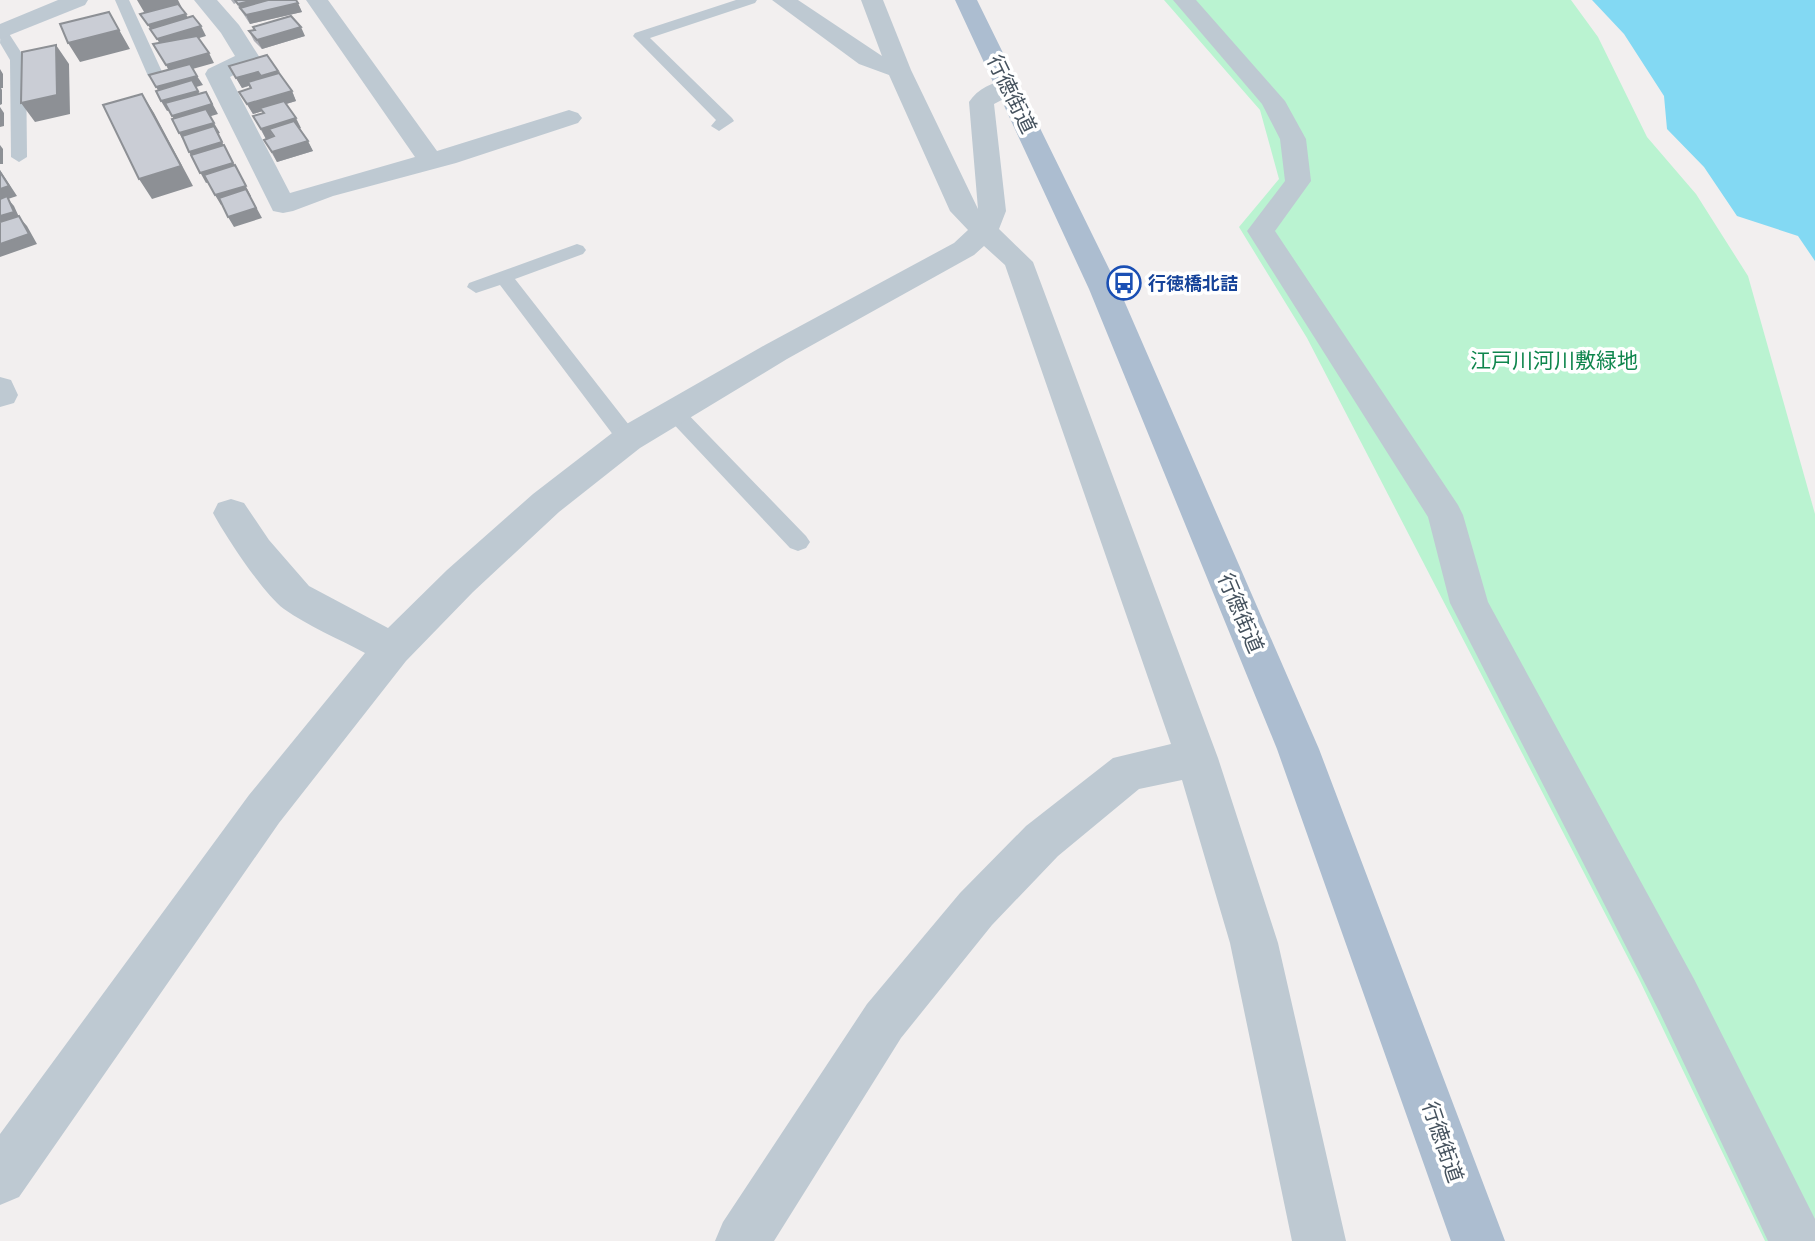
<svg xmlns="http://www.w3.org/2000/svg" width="1815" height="1241" viewBox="0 0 1815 1241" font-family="Inter,'Noto Sans JP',sans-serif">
<rect width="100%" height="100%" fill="#f2efef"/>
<path fill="#baf3d1" d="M1164 0H1571L1598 37 1647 137 1696 194 1748 276 1815 514V1241H1765L1639 979 1307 338 1239 227 1279 179 1260 110Z"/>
<path fill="#83d9f3" d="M1592 0H1815V261L1798 236 1737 216 1704 167 1667 129 1664 96 1624 34Z"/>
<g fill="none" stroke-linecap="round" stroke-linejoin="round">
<path fill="#bec9d2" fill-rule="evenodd" d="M115 0H129L164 76 161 79 156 81 148 76Z
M736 0H757L755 3 650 38 732 118 734 121 719 131 711 126 716 120 633 36 635 33Z
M1 28 6 29 26 60 27 157 19 162 11 157 10 60 0 43Z
M577 244 583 246 586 250 583 254 515 279 636 434 639 439 636 444 628 447 620 444 500 285 476 293 467 287 469 283Z
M673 404 680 406 806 536 810 542 806 548 798 551 790 548 666 416 663 411 666 406Z"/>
<path fill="#bec9d2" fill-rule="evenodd" d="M58 0H88L85 5 0 39V24Z
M194 0H217L239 25 260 58 256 63 230 77 290 193 415 157 306 0H328L437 151 569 110 578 113 582 118 578 123 456 163 333 196 293 211 283 213 273 211 205 74 208 69 235 56 221 33Z
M772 0H798L882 56 861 0H883L911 70 978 209 969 102C979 87 999 78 1017 82L1020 87 1017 92 994 104 1006 211 999 229 1033 262 1218 758 1278 943 1346 1241H1292L1230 943 1182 780 1139 789 1058 856 992 925 901 1038 774 1241H715L723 1222 867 1004 960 893 1026 826 1113 758 1171 744 1005 265 984 246 974 255 787 359 640 448 559 512 473 592 406 661 279 823 19 1197 0 1205V1134L249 795 365 653C339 639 308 626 284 609 263 593 226 537 213 513L218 503 231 499 244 503 269 540 309 586 388 628 447 570 533 494 616 430 765 345 954 243 968 230 950 211 889 75 859 64Z
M1173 0H1196L1285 101 1306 139 1311 181 1275 231 1458 505 1463 515 1488 602 1694 979 1815 1219V1241H1768L1660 1013 1450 603 1428 517 1247 231 1285 181 1280 139 1262 104Z
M0 377 11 380 18 395 14 403 0 407Z"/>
<path fill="#acbdd0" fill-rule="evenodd" d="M955 0H977L1119 289 1319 749 1505 1241H1451L1277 749 1089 289Z"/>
</g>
<path fill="#aeb0b7" d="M231 0H296L302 12 250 24 236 3 234 4Z
M253 27 305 36 262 49 254 41 249 31 255 30Z
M267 55 292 91 296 101 286 104 313 151 277 162 264 140 266 139 253 116 263 113 262 111 253 114 239 92 250 88 249 86 242 88 229 66Z"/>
<path fill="#8d9095" d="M137 0H178L182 8 147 17Z
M254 0H290L240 8 243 14 238 4Z
M298 3 302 12 250 24 246 15Z
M109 12 130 49 80 62 68 43Z
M186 14 191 24 153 34 148 25Z
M201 26 206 36 163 49 157 39Z
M301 27 305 36 262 49 257 40Z
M56 45 69 64 70 114 35 122 21 103Z
M209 53 214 63 171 75 166 65Z
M0 69 3 74V88H1L2 90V104L0 105Z
M278 71 283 80 266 86 261 76Z
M258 72 263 81 242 88 236 78Z
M197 76 203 85 162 97 156 87Z
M198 91 203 100 167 111 161 101Z
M292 91 296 101 253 114 247 104Z
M206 92 218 114 178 126 172 116Z
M142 94 154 113 193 186 152 199 139 179Z
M0 107 4 113V126L0 127Z
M296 118 301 128 274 136 269 129 273 137 266 139 261 129Z
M214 123 220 133 185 143 179 133Z
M308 141 313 151 277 162 272 152Z
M222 142 251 196H250L262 218 234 227 228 217 250 196 221 205 215 195 239 173 206 183 189 152Z
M0 145 3 149V164H0Z
M0 170 17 196 8 199 14 206 19 217 27 226 37 244 0 257Z"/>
<path fill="#cacdd5" stroke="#8d9095" stroke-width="2" d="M235 0H254L238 4Z
M268 0H296L298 3 246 15 240 8Z
M178 4 186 14 148 25 140 14Z
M109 12 119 30 68 43 60 24Z
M193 16 201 26 157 39 150 29Z
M291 16 301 27 257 40 249 31 255 30 253 27Z
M197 36 209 53 166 65 153 44Z
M56 45 57 95 21 103 22 52Z
M267 55 278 71 261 76 258 72 236 78 229 66Z
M190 64 197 76 156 87 149 75Z
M279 73 292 91 247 104 239 92 251 88 248 82Z
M192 80 198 91 161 101 156 91Z
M206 92 212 104 172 116 165 103Z
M142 94 181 166 139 179 103 105Z
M284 101 296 118 261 129 253 116 264 113 260 108Z
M206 109 214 123 179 133 172 119Z
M294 121 308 141 272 152 264 140 274 136 269 129Z
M214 126 222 142 189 152 182 136Z
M224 145 233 163 200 173 191 155Z
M235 165 246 186 215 195 204 175Z
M0 172 9 186 0 189Z
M246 189 256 208 228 217 219 198Z
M7 196 14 212 0 216V199Z
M19 216 29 234 0 244V222Z"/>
<defs>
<symbol id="bus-ring" viewBox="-11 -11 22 22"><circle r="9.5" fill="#fff" stroke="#1a4fb4" stroke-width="1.5"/><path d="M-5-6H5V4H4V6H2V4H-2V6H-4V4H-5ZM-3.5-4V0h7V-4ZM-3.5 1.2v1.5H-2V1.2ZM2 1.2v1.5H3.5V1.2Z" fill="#1a4fb4"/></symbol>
</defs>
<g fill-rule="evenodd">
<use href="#bus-ring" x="1105" y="264" width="38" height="38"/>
</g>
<g text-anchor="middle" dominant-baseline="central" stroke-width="7" stroke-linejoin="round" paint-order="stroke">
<g font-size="18" font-weight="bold" fill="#164399" stroke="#fff" text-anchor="start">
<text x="1148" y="283">行徳橋北詰</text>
</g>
<g font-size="21" fill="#45525e" stroke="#fff">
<text transform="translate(1012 94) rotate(64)">行徳街道</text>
<text transform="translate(1241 613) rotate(67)">行徳街道</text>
<text transform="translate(1443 1142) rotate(71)">行徳街道</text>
</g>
<g font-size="21" fill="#0f864d" stroke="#fff">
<text x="1554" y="360">江戸川河川敷緑地</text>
</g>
</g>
</svg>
